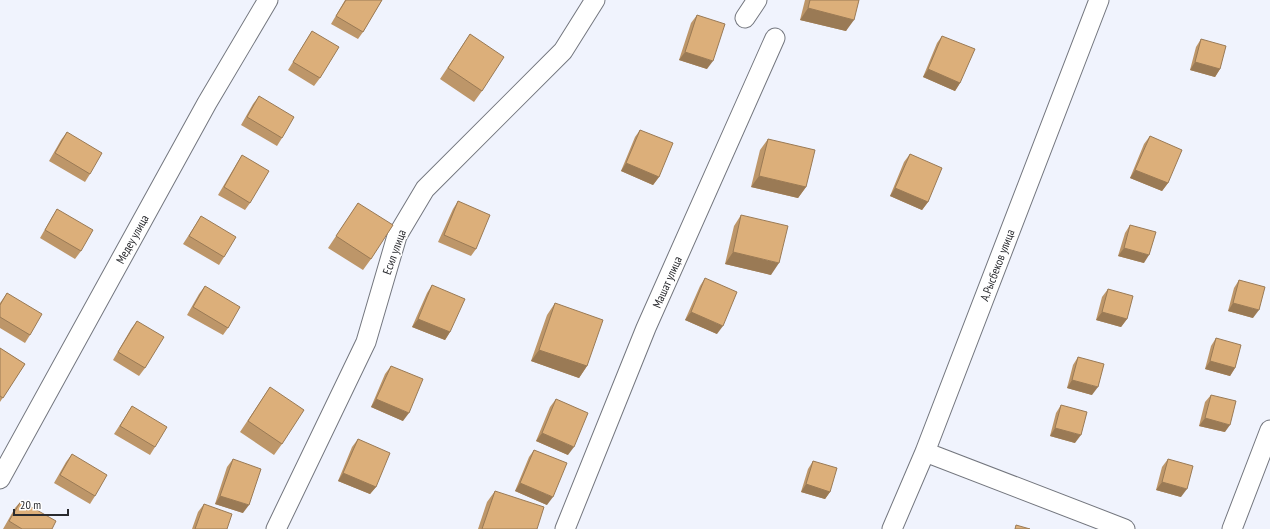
<svg xmlns="http://www.w3.org/2000/svg" width="1270" height="529" viewBox="0 0 1270 529" font-family="'PT Sans Narrow',sans-serif">
<rect width="100%" height="100%" fill="#f0f3fd"/>
<g fill="none" stroke-linecap="round" stroke-linejoin="round">
<defs>
<path id="street" d="M745 18 757 0
M925 452 1125 529
M0 479 207 103 268 0
M276 529 366 342 397 236 425 189 563 51 595 0
M565 529 646 328 775 38
M892 529 925 452 1099 0
M1232 529 1270 430"/>
</defs>
<use href="#street" stroke="#73767e" stroke-width="21"/>
<use href="#street" stroke="#fff" stroke-width="19"/>
</g>
<path fill="#bd9669" d="M345 0H382L363 32 358 39 331 24Z
M805 0H859L846 31 800 20Z
M697 15 707 69 679 60 691 23Z
M312 31 320 78 314 86 288 70 307 39Z
M470 34 482 91 474 102 440 79Z
M942 36 960 83 955 91 923 77 937 43Z
M1201 39 1220 69 1215 77 1190 70 1196 47Z
M259 96 282 138 277 146 241 125 253 104Z
M640 130 659 177 653 185 621 171 635 137Z
M67 132 90 174 85 182 49 161 61 140Z
M1150 136 1168 183 1162 191 1130 178 1144 144Z
M768 139 806 187 798 198 751 187 760 150Z
M910 154 928 202 922 210 890 196 904 162Z
M242 155 250 203 245 210 218 195 237 163Z
M458 201 476 249 471 256 438 242 453 209Z
M358 203 371 259 363 270 328 248Z
M57 209 81 251 75 259 40 238 52 217Z
M741 215 771 275 725 264 734 226Z
M201 216 224 257 219 265 183 244 196 224Z
M1130 225 1144 263 1118 256 1125 233Z
M705 278 717 334 685 320 700 286Z
M1239 280 1253 318 1228 311 1234 288Z
M432 285 450 332 445 340 412 327 427 293Z
M205 286 228 328 223 335 187 315 199 294Z
M1108 289 1127 319 1121 327 1096 320 1102 297Z
M7 293 30 335 25 343 0 328V303Z
M555 303 587 366 579 378 531 361 547 315Z
M137 321 145 368 139 376 113 360 131 329Z
M1216 338 1235 368 1230 376 1205 369 1211 346Z
M0 348 25 364 0 402Z
M1078 357 1092 395 1067 388 1073 365Z
M391 366 403 421 371 407 385 374Z
M270 387 282 444 274 455 240 432Z
M1211 395 1225 432 1199 426 1205 402Z
M556 399 568 455 536 441 550 407Z
M1061 405 1075 443 1050 436 1056 413Z
M132 406 155 447 150 455 114 434 127 414Z
M358 439 376 487 370 494 338 481 352 447Z
M534 450 547 505 515 491 529 457Z
M72 454 95 496 90 504 54 483 66 462Z
M233 459 243 513 215 504 227 467Z
M1168 459 1181 497 1156 490 1162 467Z
M813 461 830 492 825 499 801 492 808 469Z
M495 491 537 529H478L487 502Z
M21 501 52 529H3L15 508Z
M204 504 227 529H192L198 512Z"/>
<path fill="#9a7a55" d="M808 8 854 20 846 31 800 20Z
M685 52 713 61 707 69 679 60Z
M1195 62 1220 69 1215 77 1190 70Z
M928 69 960 83 955 91 923 77Z
M626 163 659 177 653 185 621 171Z
M1135 170 1168 183 1162 191 1130 178Z
M759 176 806 187 798 198 751 187Z
M895 188 928 202 922 210 890 196Z
M1124 248 1149 255 1144 263 1118 256Z
M733 252 779 263 771 275 725 264Z
M1233 303 1259 310 1253 318 1228 311Z
M691 312 723 326 717 334 685 320Z
M1102 312 1127 319 1121 327 1096 320Z
M418 319 450 332 445 340 412 327Z
M539 350 587 366 579 378 531 361Z
M1210 361 1235 368 1230 376 1205 369Z
M1072 380 1098 387 1092 395 1067 388Z
M376 399 409 413 403 421 371 407Z
M1205 418 1230 425 1225 432 1199 426Z
M1055 428 1081 435 1075 443 1050 436Z
M542 433 574 447 568 455 536 441Z
M343 473 376 487 370 494 338 481Z
M1162 482 1187 489 1181 497 1156 490Z
M520 483 553 497 547 505 515 491Z
M806 484 830 492 825 499 801 492Z
M220 496 249 505 243 513 215 504Z"/>
<path fill="#dcaf7a" stroke="#9a7a55" d="M346 0H382L363 32 336 16Z
M810 0H859L854 20 808 8Z
M697 15 725 24 713 61 685 52Z
M312 31 339 47 320 78 293 62Z
M470 34 504 57 482 91 448 68Z
M942 36 975 49 960 83 928 69Z
M1201 39 1226 46 1220 69 1195 62Z
M259 96 294 117 282 138 247 117Z
M640 130 673 143 659 177 626 163Z
M67 132 102 153 90 174 55 153Z
M1150 136 1182 150 1168 183 1135 170Z
M768 139 815 150 806 187 759 176Z
M910 154 942 168 928 202 895 188Z
M242 155 269 171 250 203 224 187Z
M458 201 490 215 476 249 444 235Z
M358 203 393 225 371 259 336 236Z
M57 209 93 230 81 251 45 230Z
M741 215 788 226 779 263 733 252Z
M201 216 236 237 224 257 189 236Z
M1130 225 1156 232 1149 255 1124 248Z
M705 278 737 292 723 326 691 312Z
M1239 280 1265 287 1259 310 1233 303Z
M432 285 465 299 450 332 418 319Z
M205 286 240 307 228 328 193 307Z
M1108 289 1133 296 1127 319 1102 312Z
M7 293 42 314 30 335 0 317V305Z
M555 303 603 320 587 366 539 350Z
M137 321 164 337 145 368 118 352Z
M1216 338 1241 345 1235 368 1210 361Z
M0 348 25 364 3 398 0 396Z
M1078 357 1104 364 1098 387 1072 380Z
M391 366 423 379 409 413 376 399Z
M270 387 304 410 282 444 248 421Z
M1211 395 1236 401 1230 425 1205 418Z
M556 399 588 413 574 447 542 433Z
M1061 405 1087 412 1081 435 1055 428Z
M132 406 167 427 155 447 120 426Z
M358 439 390 453 376 487 343 473Z
M534 450 567 463 553 497 520 483Z
M72 454 107 475 95 496 60 475Z
M233 459 261 469 249 505 220 496Z
M1168 459 1193 466 1187 489 1162 482Z
M813 461 837 468 830 492 806 484Z
M495 491 544 507 537 529H482Z
M21 501 56 521 52 529H22L9 521Z
M204 504 232 514 227 529H195Z
M1016 525 1030 529H1015Z"/>
<g text-anchor="middle" dominant-baseline="central" stroke-width="3.5" stroke-linejoin="round" paint-order="stroke">
<g font-size="12" fill="#292a2e" stroke="#fff">
<text transform="translate(132 239) rotate(-61)">Медеу улица</text>
<text transform="translate(394 252) rotate(-70)">Есил улица</text>
<text transform="translate(997 265) rotate(-69)">А.Рысбеков улица</text>
<text transform="translate(667 282) rotate(-66)">Машат улица</text>
</g>
</g>
<path d="M14 509v6h54v-6" fill="none" stroke="#292a2e" stroke-width="2"/>
<text x="20" y="509" font-size="12" fill="#292a2e" stroke="#ffffff" stroke-width="3" paint-order="stroke">20 m</text>
</svg>
